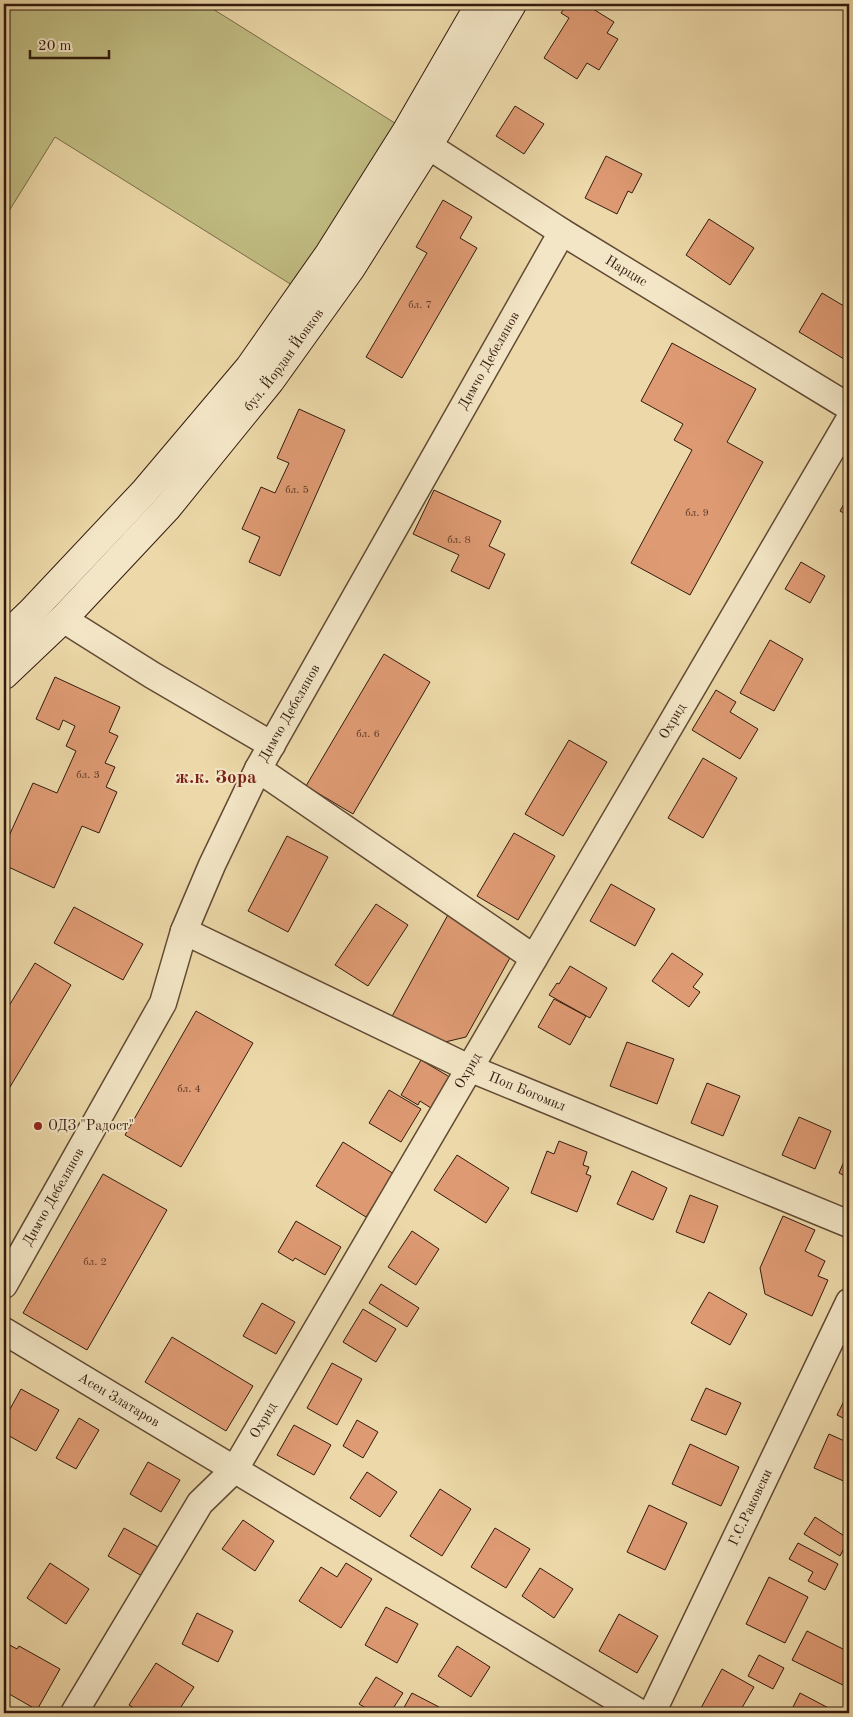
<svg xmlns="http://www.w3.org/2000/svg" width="853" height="1717" viewBox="0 0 853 1717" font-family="'Old Standard TT',serif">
<rect width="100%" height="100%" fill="#ecd8a8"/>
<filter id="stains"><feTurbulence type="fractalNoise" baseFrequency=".004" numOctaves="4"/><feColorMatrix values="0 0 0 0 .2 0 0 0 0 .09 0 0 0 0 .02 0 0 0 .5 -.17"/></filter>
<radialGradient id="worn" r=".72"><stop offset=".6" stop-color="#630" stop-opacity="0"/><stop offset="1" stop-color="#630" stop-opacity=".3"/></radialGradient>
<path fill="#c0bc82" stroke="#7a6b48" d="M4 4H205L398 125 292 285 55 137 4 219Z"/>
<path fill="#de9a73" stroke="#331a0e" d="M567 4H585L614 22 607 33 618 39 599 70 587 63 577 79 544 58 569 18 561 13Z
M515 106 544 124 524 154 496 136Z
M606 156 642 174 632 193 628 191 617 214 585 198Z
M443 200 472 217 460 238 477 248 402 378 366 357 427 253 416 247Z
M709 219 754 248 730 285 686 255Z
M822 293 849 309V350L844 359 799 332Z
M672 343 756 389 727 442 763 462 690 595 631 563 692 450 674 440 683 424 641 401Z
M299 409 345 430 280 576 249 562 260 537 242 529 261 487 275 493 289 463 277 458Z
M434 490 501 521 489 546 505 554 489 589 451 571 459 555 413 534Z
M849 495V516L840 511Z
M801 562 825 576 810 603 785 589Z
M770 640 803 659 774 711 740 693Z
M384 654 430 682 353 814 306 786Z
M55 677 120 707 109 732 118 736 105 763 115 767 106 787 117 792 99 833 82 826 54 888 4 865V847L33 783 57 793 76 751 66 746 75 726 63 720 59 730 36 719Z
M716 690 736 702 730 712 758 729 740 759 692 730Z
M569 740 607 762 563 836 525 814Z
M703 758 737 778 703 838 668 818Z
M514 833 555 856 518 920 477 896Z
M287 836 328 857 288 932 248 911Z
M611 884 655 909 635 946 590 921Z
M376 904 408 925 368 986 335 965Z
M74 907 143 944 123 980 54 943Z
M449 913 511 956 466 1037 441 1043 390 1020Z
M672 953 703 974 693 987 700 992 689 1007 652 981Z
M35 963 71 985 4 1097V1014Z
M570 966 607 988 590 1018 549 995 557 983 559 984Z
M554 999 586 1016 570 1045 538 1027Z
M196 1011 253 1043 181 1167 125 1135Z
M627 1042 674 1059 657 1104 610 1086Z
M421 1060 453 1079 434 1110 420 1101 418 1105 401 1095Z
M707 1083 740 1096 723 1136 691 1123Z
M389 1090 421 1109 401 1142 369 1123Z
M799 1117 831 1131 815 1169 782 1155Z
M559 1141 587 1152 583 1165 589 1167 586 1174 591 1176 577 1212 531 1193 547 1151 554 1154Z
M343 1142 394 1174 366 1217 316 1186Z
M849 1150V1178L839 1173Z
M457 1155 509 1188 486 1223 434 1190Z
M632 1171 667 1188 653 1220 617 1204Z
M103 1174 167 1210 87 1350 23 1313Z
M690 1195 718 1206 704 1243 676 1232Z
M783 1216 815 1230 805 1251 825 1261 818 1276 828 1280 812 1316 765 1294 760 1268Z
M296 1221 341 1247 325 1275 295 1258 293 1261 278 1252Z
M412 1231 439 1249 416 1285 388 1267Z
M381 1284 419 1308 407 1327 369 1303Z
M709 1292 747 1314 730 1345 691 1323Z
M262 1303 295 1322 276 1354 243 1336Z
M363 1309 396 1329 376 1362 343 1342Z
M172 1337 253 1386 226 1431 145 1382Z
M332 1363 362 1379 337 1425 307 1408Z
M706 1388 741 1403 726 1435 691 1420Z
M21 1389 59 1410 36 1451 4 1433V1420Z
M849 1391V1421L837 1415Z
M79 1418 99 1430 76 1469 56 1458Z
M357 1420 378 1432 363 1458 343 1446Z
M294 1425 331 1445 314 1475 277 1455Z
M829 1434 849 1443 848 1483 814 1468Z
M690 1444 739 1467 721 1506 672 1484Z
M148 1462 180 1480 161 1512 130 1494Z
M367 1472 397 1492 380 1517 350 1498Z
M440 1489 471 1509 442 1556 410 1536Z
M649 1505 687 1523 665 1570 627 1552Z
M815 1517 849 1539 840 1556 804 1534Z
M243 1520 274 1541 255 1571 222 1549Z
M124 1528 158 1547 142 1576 108 1556Z
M495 1528 530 1549 506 1588 471 1567Z
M798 1543 838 1564 825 1590 808 1581 813 1572 789 1559Z
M50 1563 89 1589 66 1624 27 1598Z
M346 1563 372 1579 341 1628 299 1601 321 1567 337 1577Z
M540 1568 573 1589 554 1618 522 1596Z
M769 1577 808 1597 785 1643 746 1624Z
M386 1607 418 1624 397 1663 365 1645Z
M197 1613 233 1631 218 1662 182 1644Z
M619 1614 658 1636 637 1673 599 1651Z
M807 1631 849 1652V1688L792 1660Z
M6 1643 17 1649 19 1646 60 1669 37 1710 4 1691V1647Z
M457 1646 490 1667 471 1697 438 1676Z
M759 1655 784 1668 773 1689 748 1676Z
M156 1663 194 1687 177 1713H142L129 1705Z
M722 1669 754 1687 739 1713H710L701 1708Z
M376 1677 403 1693 390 1713H374L359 1704Z
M412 1693 439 1707 435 1713H401Z
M800 1693 838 1713H790Z"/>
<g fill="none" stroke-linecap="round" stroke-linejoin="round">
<defs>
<g id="street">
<path id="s1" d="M410 134 562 232 849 407"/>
<path d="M63 619 152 675 272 745"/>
<path d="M258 769 534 958"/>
<path id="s2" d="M184 931 469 1068 849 1224"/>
<path id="s3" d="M4 1285 163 1003 184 931 212 865 258 769 562 232"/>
<path id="s4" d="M4 1331 640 1713"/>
<path id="s5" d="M74 1713 200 1503 235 1469 849 420"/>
<path id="s6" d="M652 1713 849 1302"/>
</g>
<g id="secondary">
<path d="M4 638 32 611 145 491 249 368 329 254 406 132 480 4"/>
<path id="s7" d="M4 675 63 619 167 508 270 381 351 268 428 146 512 4"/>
</g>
</defs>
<use href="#street" stroke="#614a34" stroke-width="29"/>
<use href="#secondary" stroke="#331a0e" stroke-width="30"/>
<use href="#street" stroke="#f3e6c6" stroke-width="26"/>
<use href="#secondary" stroke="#f3e6c6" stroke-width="28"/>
</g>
<circle fill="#8f2418" stroke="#f3e6c6" stroke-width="2" cx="38" cy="1126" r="5"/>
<g text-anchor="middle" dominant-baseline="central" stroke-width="4" stroke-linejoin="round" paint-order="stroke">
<g font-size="11" fill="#5e3a27">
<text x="420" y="305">бл. 7</text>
<text x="297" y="490">бл. 5</text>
<text x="697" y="513">бл. 9</text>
<text x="459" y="540">бл. 8</text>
<text x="368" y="734">бл. 6</text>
<text x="88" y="775">бл. 3</text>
<text x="189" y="1089">бл. 4</text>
<text x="95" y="1262">бл. 2</text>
</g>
<g font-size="14" fill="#331a0e" stroke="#f3e6c6">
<text stroke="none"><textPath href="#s1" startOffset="256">Нарцис</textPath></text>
<text stroke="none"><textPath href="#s7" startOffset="422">бул. Йордан Йовков</textPath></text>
<text stroke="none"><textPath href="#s3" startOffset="1046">Димчо Дебелянов</textPath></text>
<text stroke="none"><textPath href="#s3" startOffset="641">Димчо Дебелянов</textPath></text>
<text stroke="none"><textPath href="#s5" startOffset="1160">Охрид</textPath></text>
<text stroke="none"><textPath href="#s5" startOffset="755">Охрид</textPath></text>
<text stroke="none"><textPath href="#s2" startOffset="379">Поп Богомил</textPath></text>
<text stroke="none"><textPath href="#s3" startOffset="101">Димчо Дебелянов</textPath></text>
<text stroke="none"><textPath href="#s4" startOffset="134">Асен Златаров</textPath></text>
<text stroke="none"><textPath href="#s5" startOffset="350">Охрид</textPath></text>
<text stroke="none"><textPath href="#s6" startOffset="228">Г.С.Раковски</textPath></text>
</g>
<g font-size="14" fill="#331a0e" stroke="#f3e6c6" text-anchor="start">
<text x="48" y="1126">ОДЗ "Радост"</text>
</g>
<g font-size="19" font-weight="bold" fill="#7a1f14" stroke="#f3e6c6">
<text x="216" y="778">ж.к. Зора</text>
</g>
</g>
<rect width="853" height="1717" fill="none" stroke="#ecd8a8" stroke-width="20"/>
<rect x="5" y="5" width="843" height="1707" fill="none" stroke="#331a0e" stroke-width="2.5"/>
<rect x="10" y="10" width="833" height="1697" fill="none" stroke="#331a0e"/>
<path d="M30 50v8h79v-8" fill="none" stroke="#331a0e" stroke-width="2.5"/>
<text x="38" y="50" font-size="15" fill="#331a0e" stroke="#f3e6c6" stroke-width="4" paint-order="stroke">20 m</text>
<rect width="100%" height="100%" filter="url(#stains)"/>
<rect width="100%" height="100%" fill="url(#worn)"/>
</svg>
